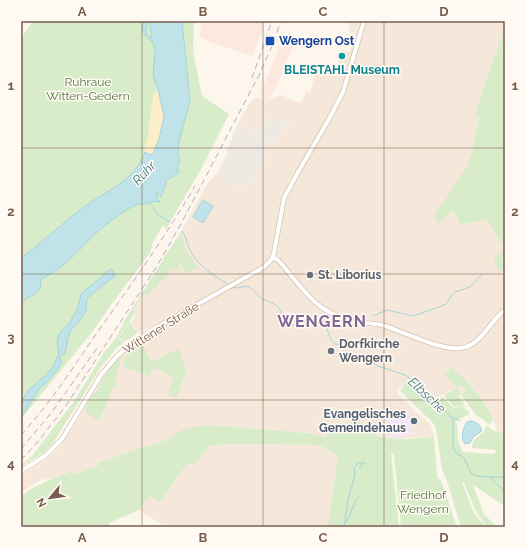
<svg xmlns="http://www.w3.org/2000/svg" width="526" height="548" viewBox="0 0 526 548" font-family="Raleway,sans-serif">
<rect width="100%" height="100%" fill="#fdf6ec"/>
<path fill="#f5e8da" d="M350 21H505V24L476 116H479L472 151 452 211 455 214 457 219 464 224 487 219 504 249 500 272 505 270V433L497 431 493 419 485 403 468 382 462 384 466 391 461 394 457 388 434 399 415 378 406 381 397 391 398 394 431 425 434 437 389 439 372 432 366 424 331 429 325 437 308 433 205 425 171 439 125 453 98 463V466L86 470 73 474 72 471 46 480 45 478 21 492V475L47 459 57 450 68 436 113 362 135 343 163 327 160 322 137 333 131 322 135 316 134 314 136 311 133 309 142 296H143L161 265 163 258 181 232 207 184 217 173 223 177 222 181 235 189 238 182 248 188 269 154 264 151 267 145 271 140 275 142 290 121 278 118 275 122 270 119 264 128 260 125 254 133 238 123 250 102 256 98 267 101 281 95 301 103 306 91 310 92 317 69 342 76 345 66 338 64 341 50 350 52 356 33 348 31Z
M241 444 319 445 338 456 328 527H166L139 510 150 496 160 502 188 463 194 465 211 445Z"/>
<path fill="#fde8e0" d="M201 21H266L253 56 208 41 200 36Z
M282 39 294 44 274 92 267 101 260 95Z"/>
<path fill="#efe9e4" d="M281 114 290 121 274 143 271 140 267 145 264 150 269 153 248 188 238 183 234 189 221 182 223 177 217 173 227 154 226 153 238 123 254 133 260 125 264 128 271 119 275 122Z"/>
<path fill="#f3e8fa" d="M408 409 411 435 391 437 387 415Z"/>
<path fill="#d8ecc9" d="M33 21H152L157 43V87L158 89 145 203H149L151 205 153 201H160L157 199 156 193 157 192 161 197C165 186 162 179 176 176L177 167 180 161 178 155 179 142 190 100 182 21H194L193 51 202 96 229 114 201 169 166 229 163 225 152 244 151 251 143 262 108 309 93 331 21 419V38Z
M505 24V270L500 272 493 260 504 249 487 219 464 224 460 223 455 214 452 211 438 224 434 217 466 168 472 151 479 117 475 116Z
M181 232C183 235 182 238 183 242 185 251 192 260 199 268L194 269 186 274 181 262 178 263 180 268 172 271 170 268H168L170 273 167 275 168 277 157 284 158 286C153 289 150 294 145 295V293L143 296H142L134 309 136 311 134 314 118 339 125 341 116 349 101 367 53 443 43 453 21 466V465L32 456 75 400 105 351 116 338 126 318Z
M130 322 137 333 126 341 119 338Z
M142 343 151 362 179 349 187 371 176 398 169 395 170 393 168 392 174 377 155 368 152 370 149 376 123 367C123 354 132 349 142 343Z
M123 355 117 371 115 388H112C110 396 103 418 97 420L86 413C83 404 94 393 100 387L99 386C104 374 113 363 123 355Z
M452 367C470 385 481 395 493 419L490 425 475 414 461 395 458 394 466 407 462 405 455 407 444 396 446 394 457 388 461 394 466 391 462 385 457 387 444 374Z
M406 381 418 382 432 399 435 400 442 397 454 408 462 406 468 411 469 410V414L456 421 458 431 457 439 463 452 495 454 496 450 472 448 473 441 484 432 486 425 494 431 505 433V506L473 485 484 514 497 527H488C475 514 471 499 464 483H462L474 513 486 527H461L447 481 442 469 436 429 434 424 400 391Z
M360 422C367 425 367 428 372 432 386 443 417 438 434 437L437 476 438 479 441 480 457 527H401L394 455 391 454 399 527H328L338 456 319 445 241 444 211 445 194 465 188 463 160 502 150 496 139 510 109 523V527H21V496C37 484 53 478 72 471L74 474 98 466V463L125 453 170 439V436L185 429 205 425 308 433 325 437 332 425Z"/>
<path fill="#fcefc7" d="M158 89 164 117 159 139 151 155 145 152 144 150 148 136 153 95Z"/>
<path fill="#bfe3e8" stroke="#a5d3da" d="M145 21H147L146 34 152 38C151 33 150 27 150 21H182L190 100 179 142 178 155 180 161 177 167 179 172C175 177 171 177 166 180V185L164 188 161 197 157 192 156 193 157 199 160 201V202L153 201C149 205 142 203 136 205 128 208 119 215 112 220 86 238 71 266 41 279 40 282 41 284 41 286 38 296 25 296 21 305V258C43 242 62 223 84 207 106 191 135 181 145 152L150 155 153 153 159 139 164 117 158 89 153 76 155 52 153 42C145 37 142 33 142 24Z
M203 200 213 206 203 223 193 217Z
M111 269 113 271 115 276 87 298 86 310 80 321 71 330 68 338 65 353 59 357 62 362 55 373 45 384 40 387 21 418V406L24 397 28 391 45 376 53 367 59 353 57 341 59 334 70 322 78 308 81 294Z
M470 421C477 422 480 424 482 431L473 437 470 443 465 444C460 437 463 429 467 422Z"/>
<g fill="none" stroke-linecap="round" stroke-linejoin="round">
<path stroke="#a5d3da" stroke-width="1" d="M150 202 158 215 170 222
M182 231C186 236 187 244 190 250 198 266 214 276 229 285
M232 287C238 290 244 285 249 287 254 289 257 295 261 298 266 301 273 302 277 306 285 314 278 324 298 326 307 326 313 315 323 318L331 340 335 344 342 345
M373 316 387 310 413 316 442 306 446 304 452 295 455 292 470 287 482 274
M350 354 362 357 378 366 405 375 417 383 432 400 439 404 453 419V446L455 452 464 458 471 473 476 476 491 477 496 484 505 491
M452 417 460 421
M352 422 353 411
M360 469V466L363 464
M492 477H505
M345 523C352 515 352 504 359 496
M344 527 348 500 355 475 354 468 358 463H366"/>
<defs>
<path id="secondary" d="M273 257 278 260C292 275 304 294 321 307 330 313 344 320 355 322 365 323 375 323 385 326 404 332 447 354 466 347 483 341 491 320 505 310
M21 471 45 456 62 439 101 375 117 356 132 343 152 330 264 267 272 259 274 253 284 198 297 174 329 119 343 92 364 21"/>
</defs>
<use href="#secondary" stroke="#d6c0b0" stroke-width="5.5"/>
<use href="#secondary" stroke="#fff" stroke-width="4"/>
<path stroke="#b9a8c9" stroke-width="1" stroke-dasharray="6 4" stroke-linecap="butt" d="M21 24 23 21
M252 78 272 21
M21 435C48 406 70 372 92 340 128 289 164 239 195 186
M21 449 52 412 97 348
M21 460 36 444 65 407 157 266 182 222 259 75 272 46 281 21"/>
</g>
<path fill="none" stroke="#7a5c4d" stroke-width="1" stroke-opacity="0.55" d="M142 21V527M263 21V527M384 21V527M21 148H505M21 274H505M21 400H505"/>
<rect fill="#1a4fb4" stroke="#fffaf3" stroke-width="1.5" x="265" y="36" width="10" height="10" rx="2"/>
<circle fill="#0f9aa8" stroke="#fffaf3" stroke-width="1.5" cx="342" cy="56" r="4"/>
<g fill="#6b7280" stroke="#fffaf3" stroke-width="1.5">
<circle cx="310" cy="275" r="4"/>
<circle cx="331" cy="351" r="4"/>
</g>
<circle fill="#5c6f8a" stroke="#fffaf3" stroke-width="1.5" cx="414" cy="421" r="4"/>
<g text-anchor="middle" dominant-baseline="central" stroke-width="3" stroke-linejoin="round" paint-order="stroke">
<g font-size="12" font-weight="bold" fill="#164399" stroke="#fffaf3" text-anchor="start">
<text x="279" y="41">Wengern Ost</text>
</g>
<g font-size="12" font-weight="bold" fill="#0d838f" stroke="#fffaf3">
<text x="342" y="70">BLEISTAHL Museum</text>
</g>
<g font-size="12" fill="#537a41" stroke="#fffaf3">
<text x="88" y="82">Ruhraue<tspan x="88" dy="14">Witten-Gedern</tspan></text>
<text x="423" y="495">Friedhof<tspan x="423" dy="14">Wengern</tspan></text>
</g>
<g font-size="12" font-weight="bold" fill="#5b616d" stroke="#fffaf3" text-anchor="start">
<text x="318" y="275">St. Liborius</text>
<text x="339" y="344">Dorfkirche<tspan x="339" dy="14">Wengern</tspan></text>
</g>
<g font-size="12" fill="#7a5c4d" stroke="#fffaf3">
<text transform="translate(161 328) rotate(-32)">Wittener Straße</text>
</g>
<g font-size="12" font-weight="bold" fill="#4e5e75" stroke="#fffaf3" text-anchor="end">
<text x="406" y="414">Evangelisches<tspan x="406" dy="14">Gemeindehaus</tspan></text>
</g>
<g font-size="13" font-style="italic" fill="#437c86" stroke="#fffaf3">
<text transform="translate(144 173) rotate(-47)">Ruhr</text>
<text transform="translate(427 395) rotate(43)">Elbsche</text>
</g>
<g font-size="16" font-weight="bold" letter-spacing="1" fill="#846695" stroke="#fffaf3">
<text x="322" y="321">WENGERN</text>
</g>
</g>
<rect width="526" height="548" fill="none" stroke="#fffaf3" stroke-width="44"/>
<g transform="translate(50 498) rotate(241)" stroke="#fffaf3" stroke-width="3" paint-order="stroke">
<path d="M0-3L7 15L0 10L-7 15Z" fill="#7a5c4d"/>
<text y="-6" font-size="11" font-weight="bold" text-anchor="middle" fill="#7a5c4d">N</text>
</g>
<rect x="22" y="22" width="482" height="504" fill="none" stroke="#7a5c4d" stroke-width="1.5"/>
<g font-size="13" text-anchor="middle" font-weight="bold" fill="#7a5c4d">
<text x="82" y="16">A</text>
<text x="203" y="16">B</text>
<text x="323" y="16">C</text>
<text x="444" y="16">D</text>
<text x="11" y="90">1</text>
<text x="515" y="90">1</text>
<text x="11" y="216">2</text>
<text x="515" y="216">2</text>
<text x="11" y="342">3</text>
<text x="515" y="342">3</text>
<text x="11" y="468">4</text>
<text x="515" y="468">4</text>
<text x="82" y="542">A</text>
<text x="203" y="542">B</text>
<text x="323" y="542">C</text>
<text x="444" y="542">D</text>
</g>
</svg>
